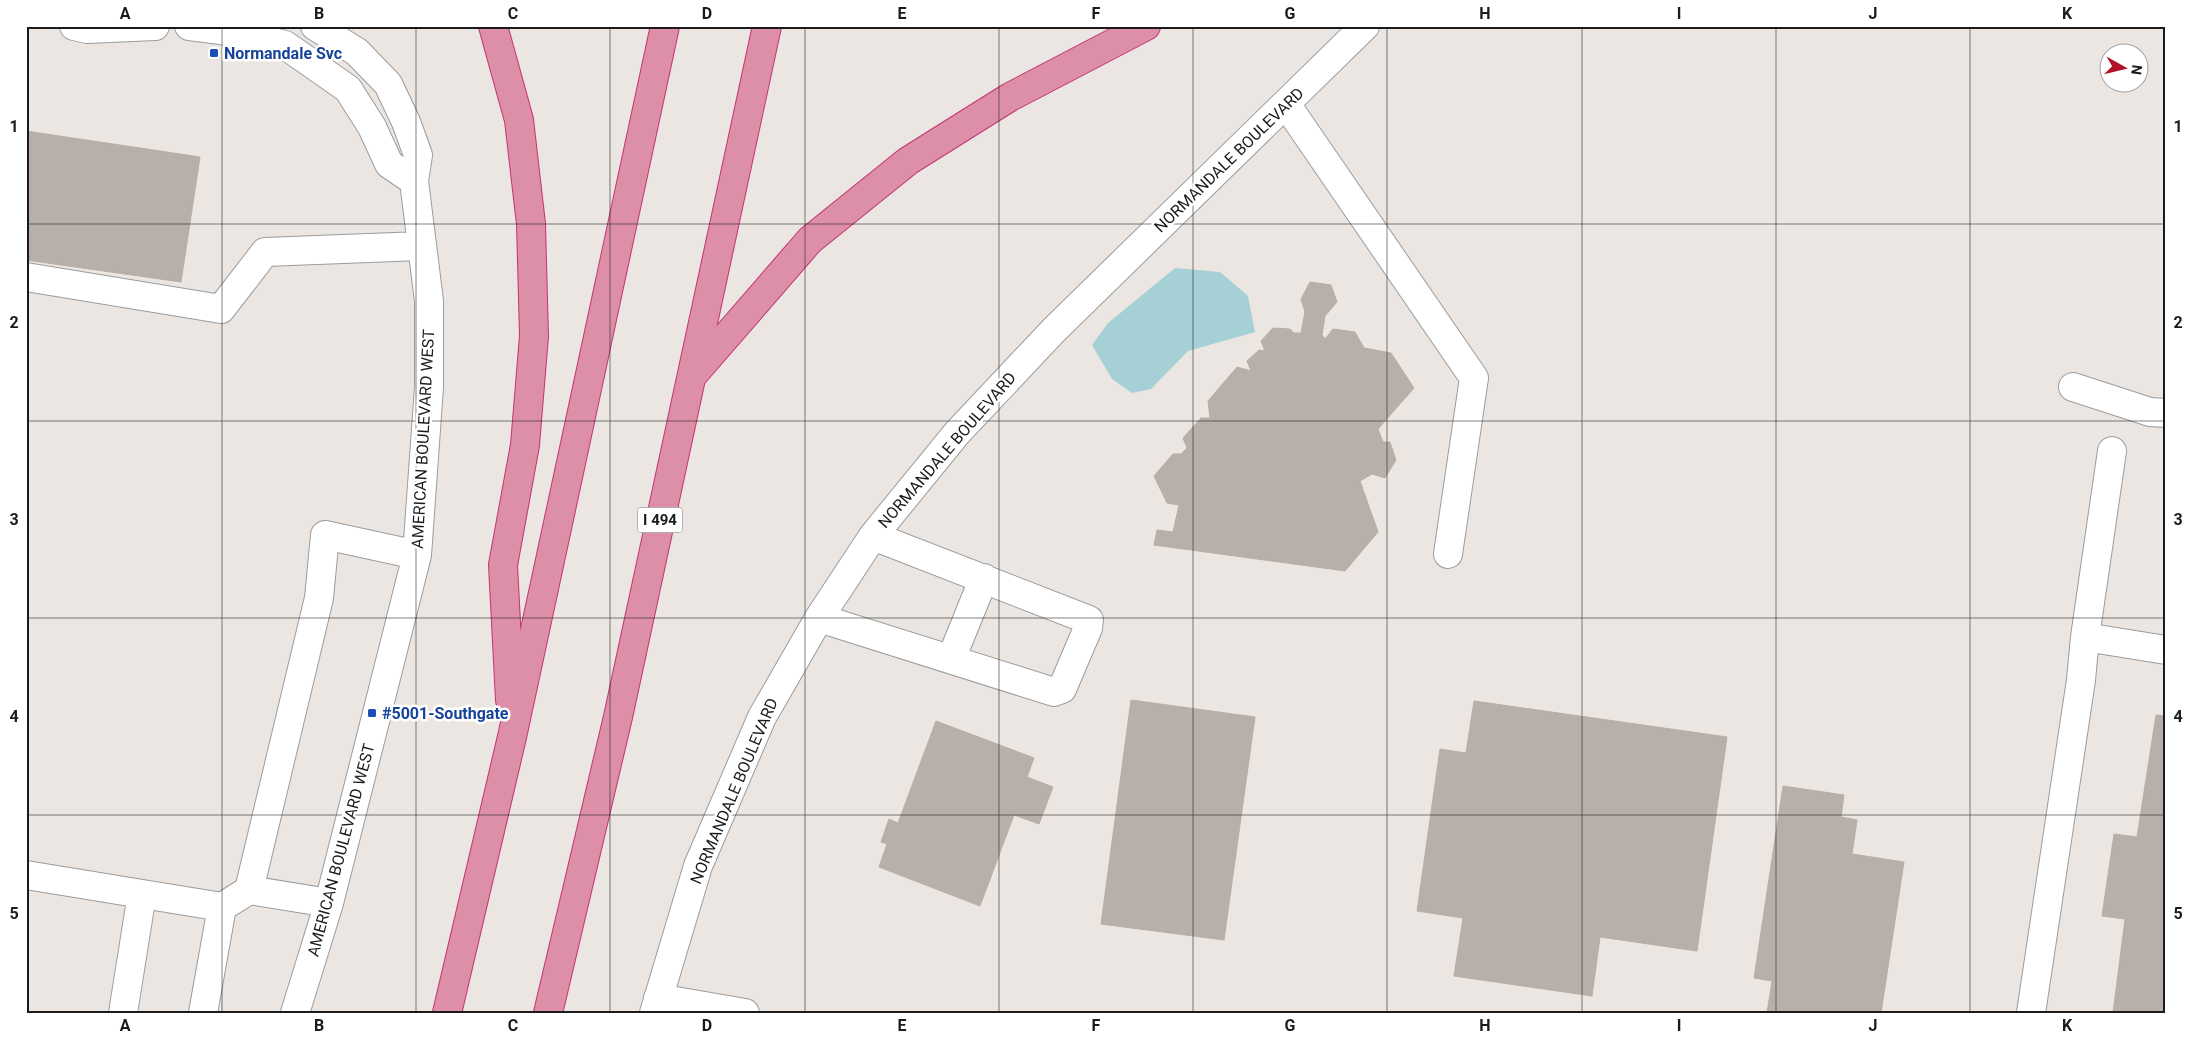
<svg xmlns="http://www.w3.org/2000/svg" width="2192" height="1039" viewBox="0 0 2192 1039" font-family="Roboto,sans-serif">
<rect width="100%" height="100%" fill="#ebe6e1"/>
<path fill="#a5d0d5" d="M1175 268 1220 272 1248 296 1255 332 1188 351 1151 389 1132 393 1112 379 1092 345 1108 323Z"/>
<path fill="#b8afab" stroke="#bbaca5" d="M26 131 200 157 181 282 26 260Z
M1310 282 1331 285 1337 302 1325 316 1322 335 1325 339 1333 329 1355 332 1364 348 1391 353 1414 388 1378 429 1383 442H1390L1396 460 1385 478 1372 474 1360 481 1378 532 1345 571 1154 545 1157 530 1173 532 1179 505 1167 503 1154 476 1173 454H1181L1187 448 1183 438 1201 418H1210L1208 401 1237 367 1251 371 1247 361 1259 350 1265 351 1261 341 1273 328 1290 329 1294 333H1301L1305 312 1301 299Z
M1131 700 1255 717 1224 940 1101 924Z
M1474 701 1727 737 1697 951 1600 937 1592 996 1454 976 1463 918 1417 911 1440 749 1466 753Z
M2156 715 2166 716V1013H2113L2125 919 2102 916 2114 834 2137 837Z
M936 721 1034 758 1027 777 1053 787 1039 824 1014 815 980 906 879 867 887 844 881 842 889 819 898 823Z
M1783 786 1844 795 1841 817 1857 820 1852 854 1904 862 1881 1013H1767L1772 981 1754 978Z"/>
<g fill="none" stroke-linecap="round" stroke-linejoin="round">
<defs>
<path id="minor" d="M74 26 87 29 155 26
M189 26 221 30 285 45 348 89 372 127 389 164 414 181
M1286 104 1474 378 1448 554
M26 277 221 309 265 252 421 246
M2073 387 2150 412 2166 413
M819 618 1054 692 1062 689 1088 628 1089 620 873 536
M2085 637 2112 451
M951 659 984 578
M26 875 222 907 249 890 319 598 325 535 417 555
M249 890 329 903
M658 998 745 1013
M123 1013 142 894
M203 1013 222 907
M295 1013 329 903 417 555 429 387V301L414 181 418 155 406 122 388 84 357 52 315 26
M654 1013 698 866 762 717 819 618 873 536 957 433 1054 330 1365 26
M2031 1013 2081 680 2085 637 2166 650"/>
<path id="highway" d="M493 26 519 120 531 224 534 336 525 445 503 565 510 700
M692 376 810 240 908 161 1010 97 1146 26
M447 1013 512 737 665 26
M548 1013 618 717 767 26"/>
</defs>
<use href="#minor" stroke="#9c9c9c" stroke-width="30"/>
<use href="#highway" stroke="#c33477" stroke-width="30"/>
<use href="#minor" stroke="#fff" stroke-width="28"/>
<use href="#highway" stroke="#dc8fa7" stroke-width="28"/>
</g>
<path fill="none" stroke="#1b1b1b" stroke-width="1" stroke-opacity="0.55" d="M222 26V1013M416 26V1013M610 26V1013M805 26V1013M999 26V1013M1193 26V1013M1387 26V1013M1582 26V1013M1776 26V1013M1970 26V1013M26 224H2166M26 421H2166M26 618H2166M26 815H2166"/>
<g fill="#1a4fb4" stroke="#fff" stroke-width="2">
<rect x="209" y="48" width="10" height="10" rx="2.5"/>
<rect x="367" y="708" width="10" height="10" rx="2.5"/>
</g>
<g text-anchor="middle" dominant-baseline="central" stroke-width="5" stroke-linejoin="round" paint-order="stroke">
<rect fill="#fff" stroke="#5f5f5f" stroke-width="1" x="637.5" y="507.5" width="45" height="25" rx="4"/>
<g font-size="15" font-weight="bold" fill="#1b1b1b">
<text x="660" y="520">I 494</text>
</g>
<g font-size="16" font-weight="bold" fill="#164399" stroke="#fff" text-anchor="start">
<text x="224" y="53">Normandale Svc</text>
<text x="382" y="713">#5001-Southgate</text>
</g>
<g font-size="16" fill="#1b1b1b" stroke="#fff">
<text transform="translate(1229 160) rotate(-44)">NORMANDALE BOULEVARD</text>
<text transform="translate(423 439) rotate(-87)">AMERICAN BOULEVARD WEST</text>
<text transform="translate(947 450) rotate(-49)">NORMANDALE BOULEVARD</text>
<text transform="translate(734 791) rotate(-67)">NORMANDALE BOULEVARD</text>
<text transform="translate(341 850) rotate(-75)">AMERICAN BOULEVARD WEST</text>
</g>
</g>
<rect width="2192" height="1039" fill="none" stroke="#ffffff" stroke-width="55"/>
<g transform="translate(2124 68) rotate(98)"><circle r="24" fill="#ffffff" stroke="#a4a4a4"/>
<path d="M0-4L9 19L0 12L-9 19Z" fill="#b21327"/>
<text y="-8" font-size="14" font-weight="bold" text-anchor="middle" fill="#1b1b1b">N</text>
</g>
<rect x="28" y="28" width="2136" height="984" fill="none" stroke="#1b1b1b" stroke-width="2"/>
<g font-size="16" text-anchor="middle" font-weight="bold" fill="#1b1b1b">
<text x="125" y="19">A</text>
<text x="319" y="19">B</text>
<text x="513" y="19">C</text>
<text x="707" y="19">D</text>
<text x="902" y="19">E</text>
<text x="1096" y="19">F</text>
<text x="1290" y="19">G</text>
<text x="1485" y="19">H</text>
<text x="1679" y="19">I</text>
<text x="1873" y="19">J</text>
<text x="2067" y="19">K</text>
<text x="14" y="132">1</text>
<text x="2178" y="132">1</text>
<text x="14" y="328">2</text>
<text x="2178" y="328">2</text>
<text x="14" y="525">3</text>
<text x="2178" y="525">3</text>
<text x="14" y="722">4</text>
<text x="2178" y="722">4</text>
<text x="14" y="919">5</text>
<text x="2178" y="919">5</text>
<text x="125" y="1031">A</text>
<text x="319" y="1031">B</text>
<text x="513" y="1031">C</text>
<text x="707" y="1031">D</text>
<text x="902" y="1031">E</text>
<text x="1096" y="1031">F</text>
<text x="1290" y="1031">G</text>
<text x="1485" y="1031">H</text>
<text x="1679" y="1031">I</text>
<text x="1873" y="1031">J</text>
<text x="2067" y="1031">K</text>
</g>
</svg>
